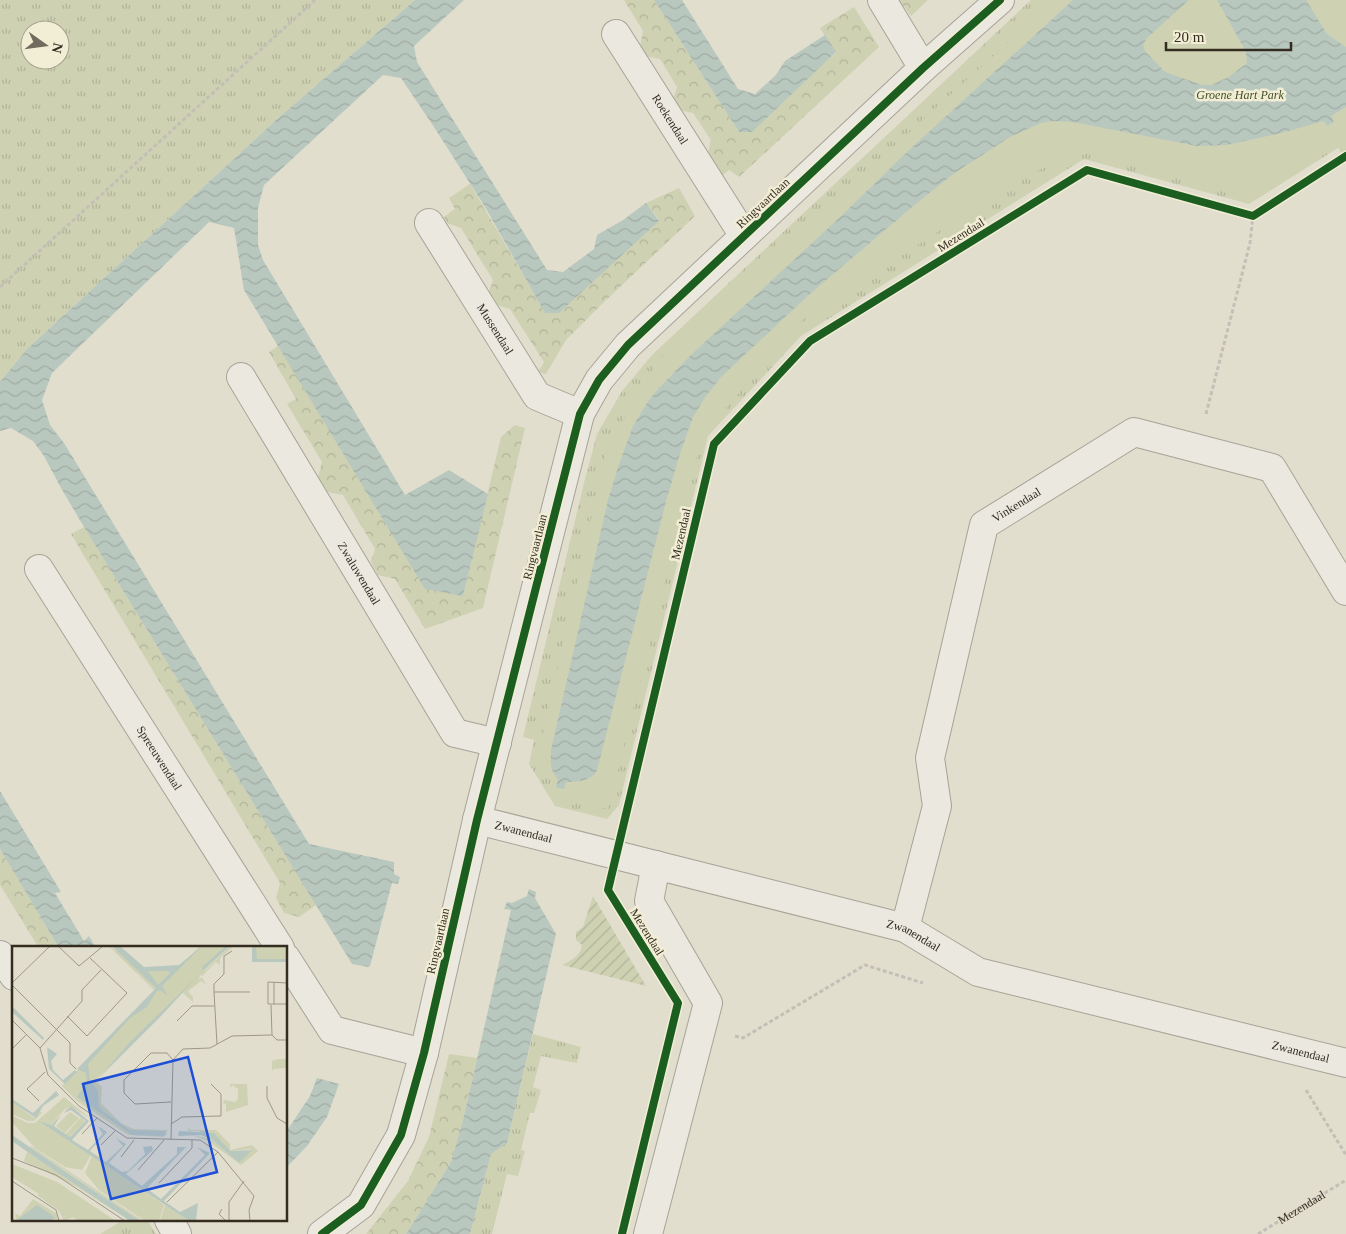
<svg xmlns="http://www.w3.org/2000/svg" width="1346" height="1234" viewBox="0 0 1346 1234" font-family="'Times New Roman',serif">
<defs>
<pattern id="grass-tufts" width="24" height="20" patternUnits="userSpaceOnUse" patternTransform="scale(1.25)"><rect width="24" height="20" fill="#ced1b2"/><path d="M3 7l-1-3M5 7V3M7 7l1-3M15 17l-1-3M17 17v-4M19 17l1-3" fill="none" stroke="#b2b499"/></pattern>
<pattern id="forest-crowns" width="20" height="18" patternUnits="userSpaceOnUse" patternTransform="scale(1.25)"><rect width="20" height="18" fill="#ced1b2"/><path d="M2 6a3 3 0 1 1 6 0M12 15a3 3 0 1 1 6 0" fill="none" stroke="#b2b499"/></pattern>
<pattern id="garden-furrows" width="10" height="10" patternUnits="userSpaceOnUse" patternTransform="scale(1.25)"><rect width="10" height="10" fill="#ced1b2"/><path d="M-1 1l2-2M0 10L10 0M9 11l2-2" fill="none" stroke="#b2b499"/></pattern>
<pattern id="water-waves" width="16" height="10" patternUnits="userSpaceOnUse" patternTransform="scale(1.25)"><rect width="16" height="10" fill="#b9c8bf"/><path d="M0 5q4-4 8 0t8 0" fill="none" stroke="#a0aca4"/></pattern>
</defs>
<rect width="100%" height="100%" fill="#e2dece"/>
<path fill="url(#grass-tufts)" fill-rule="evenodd" d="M0 0H415L276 120 27 349 0 382ZM30 30H60V60H30Z
M1031 0H1073L693 417 986 152 1346 143 1249 204 1084 159 801 336 708 436 619 805 607 819 555 806 529 764 534 740 523 737 584 483 597 434 622 391 652 355Z
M533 1034 581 1047 577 1063 541 1056 533 1087 541 1090 534 1113H530L521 1150 525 1151 518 1176 507 1174 492 1234H470L491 1154 507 1142Z
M123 1220H147L156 1234H100Z"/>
<path fill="url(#forest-crowns)" d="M624 0H654L739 132 836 53 820 28 854 7 879 47 739 177 729 170 720 177 707 157 711 140 693 113 679 110 673 100 677 87 660 59 645 56 640 47 643 31Z
M899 0H928L911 16Z
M470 184 545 312 659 220 646 203 679 188 695 216 601 305 566 340 546 374 538 372 544 362 510 309 496 305 488 295 493 280 461 228 447 223 444 217 455 209 449 198Z
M278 346 463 596 501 437 515 425 525 428 483 608 425 629 395 579 378 575 371 562 375 549 343 495 327 492 318 477 322 462 287 404 296 399 269 352Z
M84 527 316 905 299 917 284 913 276 898 280 883 71 534Z
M0 849 59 948H39L0 885Z
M449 1054 477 1058 463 1120 451 1162 406 1234H366L408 1181 429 1137Z"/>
<path fill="#ced1b2" d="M1055 0H1346V160L1335 143 1257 199 1082 152 1020 178 798 323 702 436 608 809 558 798 539 751 607 448 659 359Z"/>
<path fill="url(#garden-furrows)" d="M593 896 646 986 562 965C571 960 581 956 582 945L576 940V932L583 927Z"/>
<path fill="url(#water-waves)" d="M415 0H464L414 46 417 62 547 270 563 272 594 249 597 235 623 220 646 203 659 221 559 313H545L485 207 434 127 401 78 383 75 264 185 258 208V245L263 260 405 495 449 470 488 494 463 596 425 589 244 290 234 228 209 222 52 373 42 400 50 425 64 443 309 844 394 862V874L400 877 398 884 392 883 370 966 368 967 352 964 84 527 61 488 44 456 33 441 11 428 0 431V382L27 349 276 120Z
M654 0H682L738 89 755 94 776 75 785 61 825 35 836 52 752 132H739Z
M1073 0H1189L1147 38 1143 45 1145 51 1165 72 1202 85H1212L1230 76 1247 63 1246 52 1217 0H1306L1327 34 1346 47V107L1331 116 1334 122 1327 126 1324 121 1281 133 1227 145 1197 146 1073 122 1052 121 1041 123 1010 137 956 172 918 202 811 293 722 376 706 396 693 417 680 454 667 498 597 770C592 781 577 782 566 782L564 789 556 788 558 779C549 768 551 763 551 750L608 500 618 467 633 426 649 400 659 388 693 353 837 220 908 151Z
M0 791 61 892 55 893 84 941 89 936 96 948H59L0 849Z
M529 889 536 892 535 898 556 934 507 1143 491 1154 470 1234H406L451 1162 463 1120 511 910 504 909 507 902 512 903 527 896Z
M317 1078 339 1084 327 1117 307 1146 286 1168V1132L310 1096Z"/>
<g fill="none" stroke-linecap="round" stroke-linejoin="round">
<defs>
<g id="minor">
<path d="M882 0 923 68"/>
<path id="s2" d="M616 34 744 236"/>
<path id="s3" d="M429 223 537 396 580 414"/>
<path id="s4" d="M241 377 455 733 497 743"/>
<path id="s5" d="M39 569 280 948"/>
<path id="s6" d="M477 820 905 928 978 972 1346 1063"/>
<path id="s7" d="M905 928 937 806 930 758 984 525 1134 432 1272 468 1346 591"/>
<path d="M0 955 14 976"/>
<path d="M286 958 332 1030 424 1053"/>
<path d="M169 1220 177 1234"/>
<path d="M648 1234 708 1003 649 901 656 865"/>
</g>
<path id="tertiary" d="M322 1234 361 1205 401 1135 424 1053 477 820 580 414 599 380 628 345 923 68 1000 0"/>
</defs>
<use href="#minor" stroke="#a7a397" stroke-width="30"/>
<use href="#tertiary" stroke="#a7a397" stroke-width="30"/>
<g stroke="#c3bfb6" stroke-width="3" stroke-dasharray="4 2.5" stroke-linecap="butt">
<path d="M0 287 315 0"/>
<path d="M1206 414 1250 243 1253 216"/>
<path d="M735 1036 743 1038 865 965 923 983"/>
<path d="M1306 1090 1346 1155"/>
<path id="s1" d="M1258 1234 1346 1180"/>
</g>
<use href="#minor" stroke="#eae8df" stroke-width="28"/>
<use href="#tertiary" stroke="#eae8df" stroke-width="28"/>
<defs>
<path id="cycleway" d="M322 1234 361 1205 401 1135 424 1053 477 820 580 414 599 380 628 345 923 68 1000 0
M622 1234 678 1003 608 890 714 444 810 341 1087 170 1253 216 1346 156"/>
</defs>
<use href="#cycleway" stroke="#f2edd5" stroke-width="11"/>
<use href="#cycleway" stroke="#1b5e20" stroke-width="8"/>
</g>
<g text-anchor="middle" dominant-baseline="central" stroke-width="5" stroke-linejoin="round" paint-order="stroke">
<g font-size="12" font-style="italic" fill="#425028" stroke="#f2edd5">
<text x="1240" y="95">Groene Hart Park</text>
</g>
<g font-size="12" fill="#352c20" stroke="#f2edd5">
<text stroke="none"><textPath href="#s2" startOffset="101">Roekendaal</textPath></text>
<text transform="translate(763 203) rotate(-43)">Ringvaartlaan</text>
<text transform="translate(961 235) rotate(-32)">Mezendaal</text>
<text stroke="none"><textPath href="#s3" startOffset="125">Mussendaal</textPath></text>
<text stroke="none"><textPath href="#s7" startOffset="452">Vinkendaal</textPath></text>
<text transform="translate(681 534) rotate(-77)">Mezendaal</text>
<text transform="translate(535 547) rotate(-76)">Ringvaartlaan</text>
<text stroke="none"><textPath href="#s4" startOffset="229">Zwaluwendaal</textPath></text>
<text stroke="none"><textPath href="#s5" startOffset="224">Spreeuwendaal</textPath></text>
<text stroke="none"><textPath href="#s6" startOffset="48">Zwanendaal</textPath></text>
<text transform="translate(647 932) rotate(58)">Mezendaal</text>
<text stroke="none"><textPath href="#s6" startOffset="452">Zwanendaal</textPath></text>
<text transform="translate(438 941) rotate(-77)">Ringvaartlaan</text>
<text stroke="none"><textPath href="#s6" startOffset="859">Zwanendaal</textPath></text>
<text stroke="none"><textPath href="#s1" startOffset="51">Mezendaal</textPath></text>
</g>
</g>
<g transform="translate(12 946)">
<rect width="275" height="275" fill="#e2dece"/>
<path d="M218 0H222L208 12V19L204 16 190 30 188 29 187 34 190 31 194 39 189 35 176 45 181 51V56L171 47 186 25H193ZM218 138H235L236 159 214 166V158L211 157 212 154 223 156 226 153V143L221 139 218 142ZM52 151 79 173 58 160 52 167 55 161 48 155 31 171 39 178 49 169 40 179 28 175 79 209 70 224 53 221 23 202 0 176 1 170 16 177H23ZM0 156 21 171 24 172 27 164 30 167 22 175H16L0 168ZM176 181 178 184H204L218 198V204L240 199 246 205 229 219 227 217 239 203 218 205 211 200V196L186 185H176ZM18 201 19 200 131 275H128ZM15 206 34 219 118 275 65 241 12 215ZM80 210 152 259 147 275H133L87 244 73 227ZM153 259 177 275H148Z" fill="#ced1b2"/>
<path d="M97 0 109 7 145 41 123 26ZM69 171 73 176 57 191 53 189ZM180 189 199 193 229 219 196 195ZM0 218 45 236 104 275H66L61 271 52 275 47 265 25 249 27 248 0 231ZM21 253 45 268V273H4L3 267 8 270Z" fill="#ced1b2"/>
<path d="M188 0H217L83 135 90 141 89 157 110 178 122 183 156 184 152 191 116 189 65 155 50 140 143 45 127 29 130 23H165ZM241 0H275V14H241ZM48 155 55 161 39 178 31 171ZM58 166 67 172 53 187 44 180Z" fill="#ced1b2"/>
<path d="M266 113H275V122L261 123 260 126V115Z" fill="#ced1b2"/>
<path d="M100 0H108L132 21 167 19 190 0 150 40 156 50 148 44 144 46 135 61 118 72 76 118 78 134 86 145 87 160 91 165 118 184 152 185 155 188 152 190 120 189 65 151 75 135 74 127 65 123 144 42ZM136 25H156L158 27 146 39ZM214 0H218L190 25V21ZM240 0H244L245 13H275V16H240ZM185 31 150 69 87 132 116 98ZM0 60 32 92 31 94 0 66ZM35 101 45 108 39 115 41 124 51 134 63 124 65 126 53 138 37 123ZM44 145 47 149 31 160 24 172 0 156V153L21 167ZM59 160 77 175 60 194 76 204 91 188 86 180 95 186 78 205 94 216 111 200 104 192 114 198 97 217 110 226 116 225 133 208 131 201 140 200 141 204 114 228 130 240 165 208V201H174L136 241 137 244 149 253 193 209 185 201 198 207 152 255 168 266 186 257 184 275H177L27 175 40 179 49 169 42 180 58 191 74 175 59 164 52 167ZM167 185 202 187 218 205 240 204 227 217 199 193 189 189 166 190ZM0 189 63 232 128 275H118L34 219 0 195ZM25 259 43 271 39 275H3Z" fill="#b9c8bf" fill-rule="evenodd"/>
<path fill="none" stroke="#9d9788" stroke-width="1" d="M46 0 67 20 91 0M262 36V58M0 37 38 0M275 37 256 36V58H275M0 39 58 97V117L64 123M202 46V38L212 28V10L220 5M259 59 260 89M55 70 75 90 115 47 78 12M0 74 28 102 36 129 67 160 115 192 188 194 206 206 242 250 237 264 238 275M165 75 180 60H202M205 98 202 46H238M28 102 70 55V44L89 24M0 103 14 89M255 140V152L265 172 275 178M27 155 15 143 33 126M159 156 123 158 112 147V134L139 107H155L161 114M159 178 170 171 209 170V148L199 138M70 188 85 172M159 194 161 114 171 103 198 102 220 90 260 89 265 94H275M89 199 104 184M109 211 122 194M0 212 44 229 113 275M126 224 152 194M0 235 44 264 47 275M147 237 180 202V194M155 256 206 206M210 263 207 268 214 275M217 275V256L232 235"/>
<path fill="#1d4ed8" fill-opacity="0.15" stroke="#1d4ed8" stroke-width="2.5" d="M176 111 205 226 99 253 71 138Z"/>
<rect width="275" height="275" fill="none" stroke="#352c20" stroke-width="2.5"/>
</g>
<g transform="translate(45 45) rotate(104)"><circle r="24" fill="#f2edd5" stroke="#a6a08d"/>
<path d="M0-4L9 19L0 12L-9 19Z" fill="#726a5d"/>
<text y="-8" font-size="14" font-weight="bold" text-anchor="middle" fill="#352c20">N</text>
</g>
<path d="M1166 42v8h125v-8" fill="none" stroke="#352c20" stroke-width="2.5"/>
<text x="1174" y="42" font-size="15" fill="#352c20" stroke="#f2edd5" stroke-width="4" paint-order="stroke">20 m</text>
</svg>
